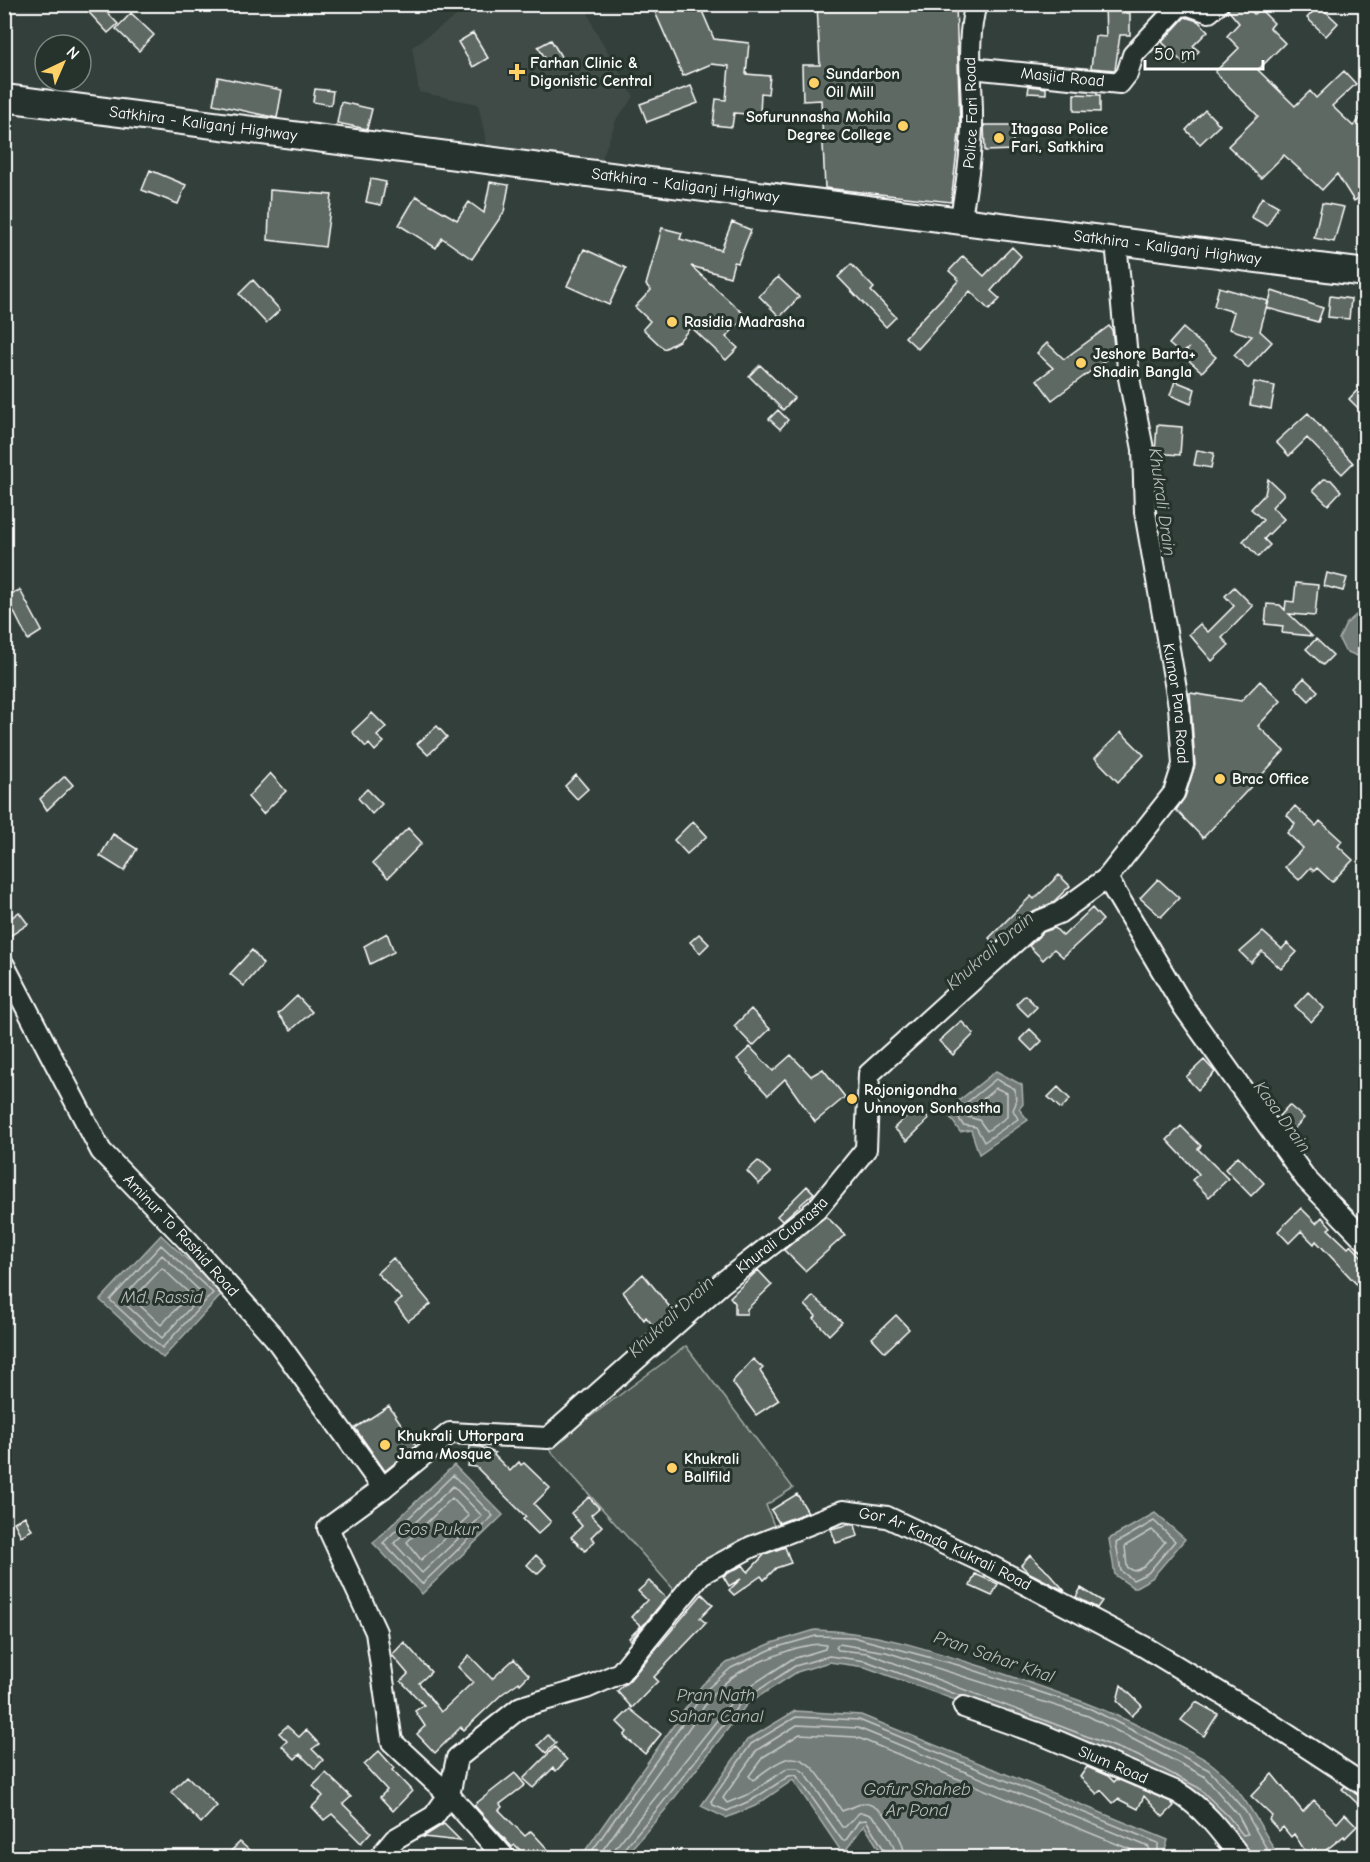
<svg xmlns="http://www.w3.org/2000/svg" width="1370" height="1862" viewBox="0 0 1370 1862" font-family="'Comic Neue',sans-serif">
<rect width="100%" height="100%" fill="#333f3a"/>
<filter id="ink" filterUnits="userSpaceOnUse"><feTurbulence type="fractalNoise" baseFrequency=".0167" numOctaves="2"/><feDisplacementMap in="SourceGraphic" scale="12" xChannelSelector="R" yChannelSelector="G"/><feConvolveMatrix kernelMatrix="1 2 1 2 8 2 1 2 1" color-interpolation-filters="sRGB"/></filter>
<g filter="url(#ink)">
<path fill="#404c47" d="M472 5H585L594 28 634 97 617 118 600 164 488 149 478 104 419 92 412 47Z"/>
<path fill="#4d5853" stroke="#a6aca9" stroke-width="1.5" d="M686 1346 793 1488 766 1505 776 1531 677 1593 548 1448Z"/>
<path fill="#737b78" stroke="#abb0ae" stroke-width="1.5" d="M1356 615 1366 617 1365 651 1357 656 1345 651 1339 639 1346 624Z
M996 1071 1022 1085 1023 1104 1019 1109 1028 1120 979 1154 971 1130 960 1132 946 1111Z
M161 1235 223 1293 163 1358 100 1300Z
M454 1465 503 1515 422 1594 373 1543Z
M1155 1513 1185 1539 1152 1578 1134 1588 1115 1575 1109 1539Z
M815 1630C877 1631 933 1651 992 1670 1052 1690 1109 1709 1165 1739 1181 1747 1199 1754 1213 1765 1243 1789 1260 1826 1279 1857H1243L1219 1825 1073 1743 865 1667 829 1662 797 1672 747 1704 665 1810 624 1857 580 1858 702 1685 727 1663 772 1643Z
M795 1711 861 1715 1168 1840 1163 1857H884L864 1825 843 1854 793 1780 755 1806 726 1818 701 1806 747 1740Z"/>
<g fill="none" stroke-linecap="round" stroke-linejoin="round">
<path stroke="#c7cac9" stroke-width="1.5" d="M996 1079 1015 1089 1016 1103 1013 1110 1018 1119 984 1142 976 1127 963 1125 955 1112Z
M996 1088 1007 1093V1117L987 1131 979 1120 968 1117 966 1113Z
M161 1245 213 1293 162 1348 110 1300Z
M162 1255 203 1294 162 1338 121 1300Z
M162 1268 190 1294 161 1325 133 1299Z
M453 1475 493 1516 422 1584 383 1543Z
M453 1486 482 1516 422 1573 394 1543Z
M452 1498 469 1516 421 1560 407 1542Z
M1154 1521 1175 1541 1148 1573 1133 1580 1121 1571 1116 1543Z
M1152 1530 1165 1542 1144 1567 1134 1571 1127 1567 1125 1546Z
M839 1644 886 1652 1088 1716 1204 1776 1238 1815 1248 1834 1243 1835 1228 1816 1199 1788 1136 1755 868 1653 838 1650 836 1647Z
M587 1858 707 1689 731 1668 774 1648 816 1636 853 1637 958 1665 1091 1709 1209 1770 1245 1811 1272 1858
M597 1858 713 1694C720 1688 726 1681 734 1676 751 1664 806 1640 826 1645L825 1649 792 1659 738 1694 616 1847 613 1858
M620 1858 622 1851 660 1806 742 1701 795 1666 829 1656 866 1661 961 1696
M889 1858 866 1820 859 1821 846 1840H842L796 1775 789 1776 752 1800 727 1811 713 1805 711 1801 751 1744 796 1717 859 1720 1158 1843V1858
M896 1858C895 1842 876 1810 859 1813L845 1827H842L805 1773 798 1768H788L749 1794 727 1803 723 1798 757 1750 797 1725 858 1728 1149 1847 1150 1858
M905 1858C904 1838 884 1805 863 1803L842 1811C829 1794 813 1751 786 1759 774 1763 763 1773 753 1780L749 1776 763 1757 800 1734 856 1737 1139 1853 1141 1858"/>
</g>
<path fill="#5f6964" stroke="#fff" stroke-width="1.5" d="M81 4H99L118 24 108 33Z
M672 4H699L714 39 749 43 746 74 770 76 768 94 761 93 760 115 734 113 732 127 713 125 716 99 726 100 729 66 711 64 683 76 655 12Z
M817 4H956L960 125 951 202 825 188 821 100 803 101 802 65H820Z
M1105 4H1120L1121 13H1130V35H1120L1115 70 1091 68 1095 36 1106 37Z
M1230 4H1245L1254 14 1260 9 1274 23 1270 28 1285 43 1258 70 1295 106 1310 91 1316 98 1344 71 1356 84 1332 106 1353 126 1365 114V194L1354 201 1337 174 1322 190 1284 155 1261 178 1228 146 1258 116 1215 72 1239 48 1227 36 1239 23 1228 10Z
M1319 5 1338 23 1326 36 1307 18Z
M131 13 154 35 139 51 116 29Z
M1185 17 1198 21 1208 31 1193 46 1199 51 1185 65 1162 42Z
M473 33 488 58 473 67 458 42Z
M551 40 565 63 553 70 538 47Z
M218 77 282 90 277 118 213 104Z
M691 86 698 103 647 122 640 104Z
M1029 86 1046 88V94L1028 93Z
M315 89 333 91 331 105 313 102Z
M1074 94 1100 95V112L1074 111Z
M341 102 372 109 367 129 337 123Z
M1205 110 1220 125 1200 144 1186 130Z
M984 125H1013V150L985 151Z
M150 170 186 185 178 204 142 190Z
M371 179 386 182 381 205 366 202Z
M490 182 509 185 504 212 472 259 442 238 436 248 399 225 416 196 457 220 469 202 484 213Z
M270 190 332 195 325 247 268 240Z
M1262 197 1278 206 1267 226 1251 217Z
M1322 203 1344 207 1334 242 1314 238Z
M732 222 751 230 738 263 734 262 730 277 691 266 746 316 726 337 738 348 726 360 691 327 679 341 664 349 643 329 650 321 635 307 651 290 646 285 662 228 682 233 680 239 721 250Z
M1012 247 1021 256 991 291 1000 299 989 310 970 291 918 349 905 337 959 280 949 271 963 256 984 276Z
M584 249 626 268 609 305 567 286Z
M851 264 874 288 871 291 896 317 886 327 838 277Z
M778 277 799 297 780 317 759 296Z
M253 280 280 310 266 323 239 294Z
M1219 287 1268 301 1260 331 1272 342 1248 368 1234 355 1252 336 1229 329 1234 312 1214 306Z
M1272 291 1323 308 1318 322 1267 308Z
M1330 296 1351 299 1349 319 1328 317Z
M1109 326 1112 330 1115 353 1052 400 1037 380 1053 368 1037 353 1047 343 1064 359Z
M1183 328 1216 357 1202 372 1185 357 1188 349 1181 354 1169 344Z
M760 365 794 398 783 410 749 376Z
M1175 381 1195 389 1191 404 1170 395Z
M1254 382 1275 386 1271 409 1250 405Z
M1365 382V404L1360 410 1349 399Z
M778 410 788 420 780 429 769 419Z
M1308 413 1353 463 1342 474 1307 438 1289 456 1276 442Z
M1157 425 1182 427 1180 455 1155 453Z
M1197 450 1214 453 1211 468 1194 465Z
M1268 479 1284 494 1272 507 1284 519 1264 539 1270 545 1258 557 1243 541 1263 520 1251 509 1265 494Z
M1324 479 1331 480 1341 491 1328 505 1313 490Z
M1327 573 1347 578 1343 591 1324 586Z
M1296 583 1318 585 1315 616 1289 614 1312 636 1282 633 1283 626 1265 624 1267 604 1280 605 1285 610 1286 601 1294 602Z
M1234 587 1253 606 1222 638 1229 645 1212 661 1189 634 1200 624 1208 632 1234 606 1225 596Z
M20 590 42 631 28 640 6 596Z
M1316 639 1333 655 1323 665 1306 649Z
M1304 678 1318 691 1309 701 1295 687Z
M1260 681 1281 701 1258 726 1284 751 1203 838 1176 810 1185 797 1195 765 1190 693 1241 701Z
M372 713 386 727 377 736 384 742 375 751 369 744 366 747 352 732Z
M437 726 447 737 428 755 417 744Z
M1121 732 1144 755 1118 782 1095 758Z
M270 773 286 791 263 814 248 797Z
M576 775 588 789 577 799 565 786Z
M65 776 73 785 47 810 40 799Z
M367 789 382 804 372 814 358 798Z
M1295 806 1316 826 1320 821 1342 841 1338 846 1353 860 1332 882 1317 868 1314 871 1310 868 1299 880 1285 867 1303 848 1287 833 1295 824 1287 815Z
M693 821 707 836 687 854 674 840Z
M408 828 422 843 388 878 373 863Z
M113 834 137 849 124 871 100 856Z
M1059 875 1070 886 1052 903 1029 913 995 944 989 938 1031 896 1034 899Z
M1158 879 1179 898 1161 917 1140 898Z
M1092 908 1103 920 1063 957 1054 949 1043 960 1029 946 1043 932 1055 928 1063 936Z
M19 912 28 924 10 936 4 929V923Z
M1263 932 1282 949 1287 943 1297 952 1281 969 1262 951 1251 963 1240 952Z
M387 933 394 952 370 964 364 946Z
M699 934 709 944 700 953 690 942Z
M252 950 263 964 244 986 230 974Z
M1308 992 1324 1008 1311 1022 1295 1006Z
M1025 995 1037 1007 1028 1016 1016 1004Z
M297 996 312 1012 291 1030 278 1014Z
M751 1009 770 1029 753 1046 734 1026Z
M961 1021 974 1034 953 1055 939 1041Z
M1030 1029 1042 1041 1032 1051 1020 1039Z
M750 1047 773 1071 791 1055 811 1076 823 1069 845 1097 815 1122 785 1079 768 1095 747 1073 749 1072 737 1059Z
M1204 1060 1215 1072 1198 1090 1186 1077Z
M1058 1087 1070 1099 1061 1109 1048 1097Z
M1289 1105 1304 1118 1293 1130 1279 1116Z
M916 1107 929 1119 907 1141 894 1128Z
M1181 1126 1201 1146 1198 1149 1228 1179 1209 1197 1192 1180 1199 1174 1167 1140Z
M1238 1156 1264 1183 1251 1196 1225 1169Z
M758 1161 771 1173 759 1184 747 1171Z
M807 1186 814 1193 782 1221 777 1216Z
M1301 1208 1316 1223 1322 1217 1331 1227 1328 1229 1348 1248 1351 1245 1365 1260V1293L1316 1241 1314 1244 1301 1231 1289 1243 1278 1231Z
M826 1216 845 1235 805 1271 784 1250Z
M393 1258 431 1304 408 1321 395 1304 402 1299 377 1273Z
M758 1270 772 1285 747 1309V1314H735V1303L730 1297Z
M643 1274 673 1311 654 1327 646 1317 644 1320 623 1292Z
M813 1296 842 1322 829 1335 814 1319 816 1316 805 1305Z
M896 1315 909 1329 885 1352 872 1338Z
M753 1359 763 1368 760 1371 779 1400 756 1415 732 1382Z
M389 1406 416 1446 385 1471 355 1428Z
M470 1446 481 1447 495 1453 494 1455 510 1471 519 1462 521 1465 524 1463 550 1488 534 1504 551 1522 538 1534 523 1519 526 1517 476 1467 468 1466Z
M797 1494 808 1512 779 1523 771 1510Z
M589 1497 599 1508 591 1515 602 1526 591 1537 595 1541 585 1551 571 1537 582 1526 571 1513Z
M25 1516 32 1530 21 1536 14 1522Z
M850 1524 855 1525 858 1536 836 1543 831 1529Z
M785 1547 791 1563 776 1568 764 1580 761 1576 734 1595 729 1590 741 1579 729 1586 723 1576 743 1565 748 1572 765 1554Z
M536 1555 546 1565 537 1574 527 1565Z
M1030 1555 1050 1574 1065 1591 1028 1572 1021 1565Z
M975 1574 998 1584 992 1596 970 1586Z
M649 1581 666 1598 631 1640 629 1638 641 1626 631 1617 647 1600 638 1591Z
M1081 1588 1102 1601 1097 1608 1076 1597Z
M702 1594 713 1605 700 1618 706 1623 654 1677 658 1681 632 1708 617 1691 629 1681Z
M404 1642 431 1672 419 1683 441 1712 473 1682 458 1667 469 1655 492 1679 514 1659 529 1675 520 1684 519 1682 502 1694 464 1730 461 1727 435 1753 417 1734 425 1726 415 1711 424 1705 401 1681 408 1674 392 1655Z
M1121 1685 1142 1706 1132 1716 1117 1701Z
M1196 1702 1218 1714 1204 1736 1181 1720Z
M630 1709 661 1734 645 1754 624 1736 627 1732 617 1722Z
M287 1726 299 1737 306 1730 319 1744 312 1749 323 1760 315 1769 300 1754 295 1759 282 1746 287 1741 279 1733Z
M548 1735 556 1743 546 1753 538 1745Z
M555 1747 567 1760 556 1771 553 1768 533 1788 523 1779Z
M379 1751 394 1768 392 1770 412 1791 393 1811 380 1797 387 1790 364 1765Z
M1087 1767 1108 1776 1114 1782 1117 1779 1171 1802 1174 1806 1163 1817 1144 1796 1138 1809 1118 1799 1113 1803 1101 1790 1097 1794 1080 1777Z
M326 1773 351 1797 343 1804 371 1832 361 1843 332 1814 324 1820 312 1807 323 1796 313 1786Z
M515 1773 525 1785 500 1804 502 1807 499 1810 525 1836 531 1831 555 1857H527L515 1845 512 1847 474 1805Z
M1272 1774 1303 1812 1314 1800 1337 1823 1345 1814 1357 1826 1345 1838 1344 1836 1317 1857H1309L1294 1834 1291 1837 1283 1827 1279 1831 1269 1820 1272 1816 1251 1796Z
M187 1776 217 1806 201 1823 171 1792Z
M1345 1786 1359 1796 1365 1798 1359 1805 1342 1789Z
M444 1824 461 1841 423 1837 442 1825Z
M240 1842 257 1857H225Z"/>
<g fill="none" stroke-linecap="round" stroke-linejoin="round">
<defs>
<g id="secondary">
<path id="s1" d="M971 68 1120 83 1127 74 1133 55 1179 6 1189 5 1209 12 1218 4"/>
<path id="s2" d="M960 222C966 190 971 158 972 125 973 86 965 42 976 4"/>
<path id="s3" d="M1116 242 1129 378 1143 449 1145 512 1179 706 1183 765 1174 793 1107 878 1183 1006 1306 1179 1366 1241"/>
<path id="s4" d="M4 965 101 1151 188 1241 274 1337 383 1488"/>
<path id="s5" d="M964 1707 1043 1735 1177 1792C1204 1808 1222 1833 1241 1858"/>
<path id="s6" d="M379 1858 395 1839 434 1816 449 1795 392 1742 376 1632 328 1528 383 1488 450 1433 548 1438 722 1283 817 1209 866 1149 869 1074 1037 922 1059 913 1107 878"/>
<path id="s7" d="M505 1858 449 1795 457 1758 521 1707 586 1688 620 1673 701 1574 751 1547 843 1511 887 1517 993 1567 1143 1646 1262 1718 1366 1786"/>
</g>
<g id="highway">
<path id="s8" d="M4 98 1366 273"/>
</g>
</defs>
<use href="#secondary" stroke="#fff" stroke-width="24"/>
<use href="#highway" stroke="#fff" stroke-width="30"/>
<use href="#secondary" stroke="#26332d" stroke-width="20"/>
<use href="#highway" stroke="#26332d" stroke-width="26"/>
</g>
</g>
<g fill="#ffd166" stroke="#26332d" stroke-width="2">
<path d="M514 63h6v6h6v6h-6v6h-6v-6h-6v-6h6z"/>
<circle cx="814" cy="83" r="6"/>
<circle cx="903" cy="126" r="6"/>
<circle cx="999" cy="138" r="6"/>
<circle cx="672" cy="322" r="6"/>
<circle cx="1081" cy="363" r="6"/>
<circle cx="1220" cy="779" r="6"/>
<circle cx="852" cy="1099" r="6"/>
<circle cx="385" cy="1445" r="6"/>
<circle cx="672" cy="1468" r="6"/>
</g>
<g text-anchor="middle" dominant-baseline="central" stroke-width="6" stroke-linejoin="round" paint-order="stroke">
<g font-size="16" font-weight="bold" fill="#fff" stroke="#26332d" text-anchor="start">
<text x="530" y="63">Farhan Clinic &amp;<tspan x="530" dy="18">Digonistic Central</tspan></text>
<text x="826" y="74">Sundarbon<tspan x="826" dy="18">Oil Mill</tspan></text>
<text x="891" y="117" text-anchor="end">Sofurunnasha Mohila<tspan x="891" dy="18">Degree College</tspan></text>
<text x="1011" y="129">Itagasa Police<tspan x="1011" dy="18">Fari, Satkhira</tspan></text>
<text x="684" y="322">Rasidia Madrasha</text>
<text x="1093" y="354">Jeshore Barta+<tspan x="1093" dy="18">Shadin Bangla</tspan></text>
<text x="1232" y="779">Brac Office</text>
<text x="864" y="1090">Rojonigondha<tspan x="864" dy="18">Unnoyon Sonhostha</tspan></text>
<text x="397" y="1436">Khukrali Uttorpara<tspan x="397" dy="18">Jama Mosque</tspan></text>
<text x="684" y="1459">Khukrali<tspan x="684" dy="18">Ballfild</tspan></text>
</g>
<g font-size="16" fill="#fff" stroke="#26332d">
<text stroke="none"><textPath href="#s1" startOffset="92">Masjid Road</textPath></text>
<text stroke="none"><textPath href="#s2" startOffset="110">Police Fari Road</textPath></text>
<text stroke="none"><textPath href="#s8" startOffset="201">Satkhira - Kaliganj Highway</textPath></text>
<text stroke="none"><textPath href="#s8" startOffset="687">Satkhira - Kaliganj Highway</textPath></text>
<text stroke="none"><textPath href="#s8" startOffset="1173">Satkhira - Kaliganj Highway</textPath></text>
<text stroke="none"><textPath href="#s3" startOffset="466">Kumor Para Road</textPath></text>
<text stroke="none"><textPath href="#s4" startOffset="326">Aminur To Rashid Road</textPath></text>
<text stroke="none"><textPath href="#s6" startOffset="962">Khurali Cuorasta</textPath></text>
<text stroke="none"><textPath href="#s7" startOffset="702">Gor Ar Kanda Kukrali Road</textPath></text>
<text stroke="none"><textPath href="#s5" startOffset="160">Slum Road</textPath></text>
</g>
<g font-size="18" font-style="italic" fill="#b9bdbc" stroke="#26332d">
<text transform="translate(1162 502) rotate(82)">Khukrali Drain</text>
<text transform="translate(990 951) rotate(-41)">Khukrali Drain</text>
<text transform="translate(1282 1117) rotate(54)">Kasa Drain</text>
<text x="162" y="1297">Md. Rassid</text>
<text transform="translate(671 1317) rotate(-43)">Khukrali Drain</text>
<text x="438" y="1529">Gos Pukur</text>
<text transform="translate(994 1657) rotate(19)">Pran Sahar Khal</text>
<text x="716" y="1695">Pran Nath<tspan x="716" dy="21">Sahar Canal</tspan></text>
<text x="917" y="1789">Gofur Shaheb<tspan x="917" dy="21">Ar Pond</tspan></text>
</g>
</g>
<rect width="1370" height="1862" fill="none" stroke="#26332d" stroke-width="24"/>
<rect x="12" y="12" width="1346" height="1838" fill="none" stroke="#fff" stroke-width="2" filter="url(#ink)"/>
<g transform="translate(63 63) rotate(44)"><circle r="28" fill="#26332d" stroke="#7d8581" stroke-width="1.5"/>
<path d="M0-4.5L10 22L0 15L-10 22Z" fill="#ffd166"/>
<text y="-9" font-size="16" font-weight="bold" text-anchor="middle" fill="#ffffff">N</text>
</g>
<path d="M1145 60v9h118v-9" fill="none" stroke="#ffffff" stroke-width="3"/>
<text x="1154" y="60" font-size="18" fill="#ffffff" stroke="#26332d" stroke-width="4.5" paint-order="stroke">50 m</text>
</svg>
